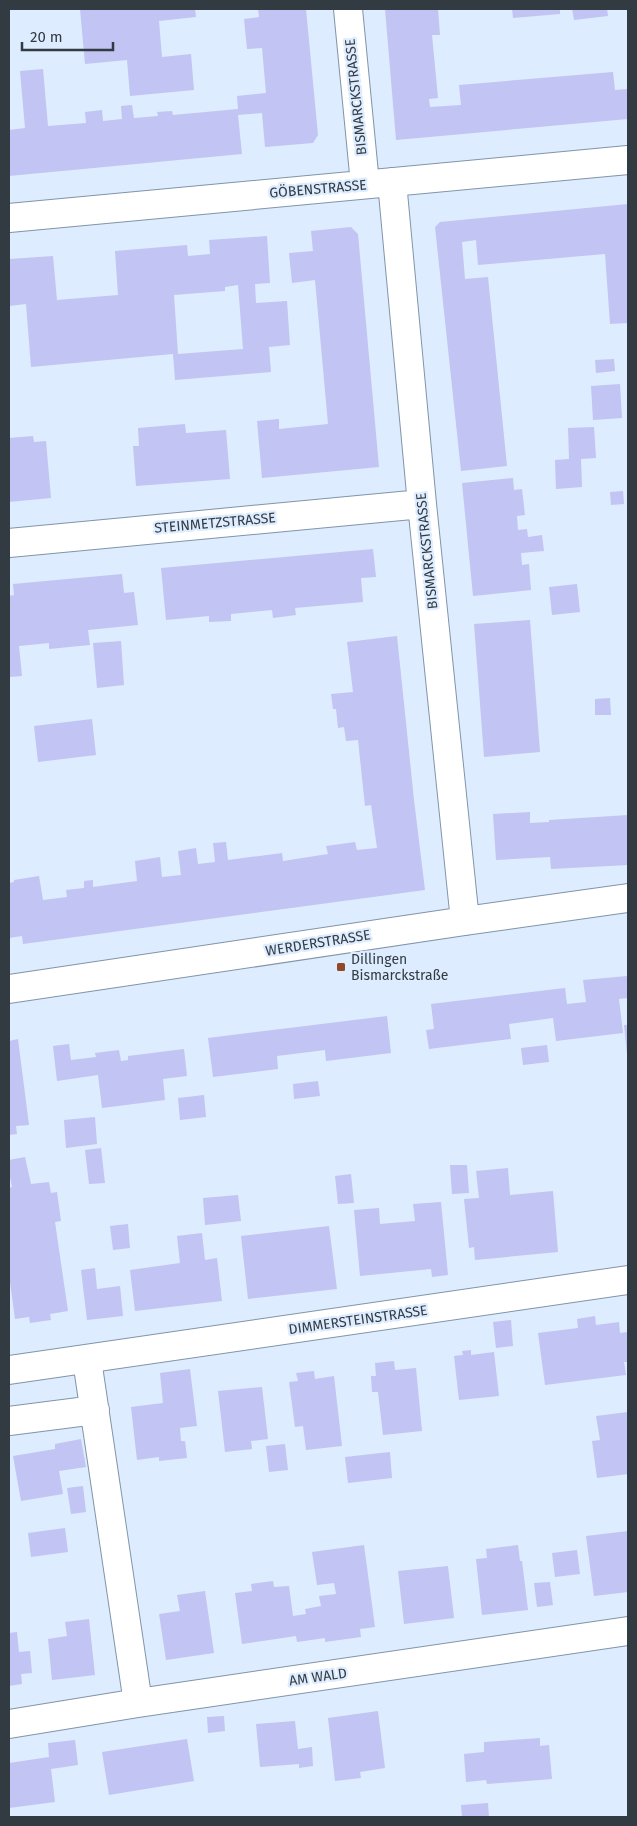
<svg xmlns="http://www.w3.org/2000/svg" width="637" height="1826" viewBox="0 0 637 1826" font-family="'Fira Sans',sans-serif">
<rect width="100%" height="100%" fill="#ddecfe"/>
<path fill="#c2c4f3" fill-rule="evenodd" d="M80 9H195L196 17 159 21 162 57 191 54 194 90 130 96 127 60 85 64Z
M258 9H306L318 135 313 143 265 147 262 113 238 115 242 154 9 176V130L25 128 20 71 43 69 48 126 86 123 85 112 102 110 103 121 122 119 121 106 132 105 134 118 158 116 157 112 172 111 173 115 238 109 237 96 266 93 262 48 247 49 244 19 259 17Z
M385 9H438L440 35H432L438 98 429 99 430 107 461 105 459 85 613 72 615 90 628 89V119L396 140Z
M512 9H560V14L513 18Z
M572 9H607L608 16 574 20Z
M628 204V252H627L628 323 610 324 605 254 478 265 476 240 462 242 465 279 488 277 507 466 461 471 435 227 440 222Z
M351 227 358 234 379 467 262 478 257 421 279 419V429L328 424 315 280 292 283 289 253 313 251 311 231Z
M267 236 270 283 255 284 256 303 287 301 290 345 269 347 271 372 175 380 173 354 31 367 26 304 9 306V259L53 256 57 300 118 295 115 251 187 245 188 256 210 254 209 240ZM238 285 243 349 178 354 174 295 225 291V287Z
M614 359 615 371 596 373 595 360Z
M620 384 622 418 593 420 591 386Z
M185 424 186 433 226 430 230 479 136 486 133 446H139L138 428Z
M594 427 596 458 581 459 582 487 556 489 555 460 569 459 568 428Z
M33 436 34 442 46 441 51 498 9 502V438Z
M513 478 514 490 522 489 525 515 517 516 518 530 527 529 528 537 542 535 544 551 521 553 522 565 529 564 531 590 473 596 462 483Z
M623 491 624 504 611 505 610 492Z
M373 549 376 577 361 578 363 602 295 608 296 615 273 618 272 610 231 614V621L209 622V616L166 620 161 568Z
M122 574 124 593 134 592 138 625 88 630 90 645 49 649V643L19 646 22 676 9 677V596L14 595 13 584Z
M577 584 580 612 552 615 549 587Z
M530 620 540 752 484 757 474 624Z
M397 636 414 800 425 890 23 944 22 936 9 938V883L14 882V880L39 876 43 900 67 897 66 890 84 888V881L93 880V887L137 881 135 861 160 857 162 877 181 875 178 851 196 848 198 864 215 862 213 843 226 842 228 860 282 853 283 861 328 854 326 846 355 842 357 850 377 848 371 805 365 806 358 740 346 741 344 727 338 728 336 709H333L331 694 353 692 347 642Z
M121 641 124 685 97 688 93 643Z
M610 698 611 715H595V699Z
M92 719 96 755 38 762 34 726Z
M530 812V823L549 822V820L628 815V865L551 869 550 857 496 860 493 814Z
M627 976 628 998 619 999 623 1033 556 1041 553 1018 509 1024 511 1039 429 1049 426 1030 434 1029 431 1004 565 988 567 1004 586 1002 583 980Z
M387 1016 391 1053 326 1061 325 1050 277 1056 278 1069 213 1077 208 1038Z
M624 1025H628V1054H627Z
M18 1039 29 1125 16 1126 17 1134 9 1135V1041Z
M69 1044 71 1060 96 1057 95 1053 119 1050 121 1061 128 1060V1056L184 1049 187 1076 163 1079 165 1100 102 1108 98 1075 57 1081 53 1046Z
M547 1045 549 1062 523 1065 521 1048Z
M318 1081 320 1096 294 1099 293 1084Z
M204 1095 206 1117 180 1120 178 1098Z
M95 1117 97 1144 66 1148 64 1120Z
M101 1148 105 1183 89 1184 85 1150Z
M25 1157 31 1184 49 1182 51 1193 57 1192 61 1221 55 1222 68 1311 50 1314 51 1320 30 1323 29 1317 15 1319 9 1275V1188L12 1187 10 1177H9V1160Z
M450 1165H467L469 1193 452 1194Z
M508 1168 510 1195 553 1191 558 1252 475 1260 474 1247 469 1248 464 1199 479 1198 476 1171Z
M351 1174 354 1203 338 1204 335 1176Z
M238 1195 241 1221 205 1225 203 1198Z
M441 1202 448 1275 432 1277 431 1269 360 1276 354 1210 379 1208 380 1224 415 1221 413 1204Z
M128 1224 130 1248 113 1250 110 1226Z
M329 1226 337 1289 248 1299 241 1236Z
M202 1233 205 1260 217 1258 222 1301 135 1311 130 1270 180 1263 177 1236Z
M95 1268 97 1289 120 1286 123 1316 87 1320 81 1270Z
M595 1316 596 1325 619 1322 620 1333 628 1332V1362H624L626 1375 545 1385 538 1333 578 1328 577 1319Z
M511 1320 513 1346 496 1348 493 1322Z
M471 1350V1355L494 1352 499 1396 459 1400 454 1356 463 1355 462 1351Z
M394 1361 395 1370 416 1368 422 1431 383 1435 378 1392H372L371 1376H376L375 1363Z
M190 1369 197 1426 180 1428 181 1441H185L187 1458 159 1461V1457L137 1460 131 1407 163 1403 160 1373Z
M314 1371 315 1379 334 1376 342 1446 306 1450 303 1426 295 1427 289 1382 298 1381 296 1373Z
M262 1387 268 1439 251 1441 252 1449 225 1452 218 1391Z
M628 1412V1474L597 1478 592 1441 600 1440 596 1416Z
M81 1439 86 1467 59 1471 63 1494 21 1501 13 1456 55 1449V1444Z
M285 1444 288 1470 269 1472 266 1446Z
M390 1452 392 1478 348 1483 345 1457Z
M83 1486 86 1512 71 1514 67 1488Z
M65 1528 68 1552 31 1557 28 1533Z
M628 1531V1592L594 1596 586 1536Z
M364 1545 375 1627 360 1629 361 1637 325 1642V1638L297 1642 296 1636 242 1644 235 1593 252 1591 251 1584 273 1581 274 1587 289 1586 293 1616 306 1614 305 1609 321 1606 319 1596 336 1594 334 1583 317 1585 312 1552Z
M518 1545 520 1561H522L528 1610 482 1615 476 1559 487 1558 486 1549Z
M577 1550 580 1574 555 1577 552 1553Z
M448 1566 454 1618 404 1624 398 1571Z
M550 1582 553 1605 537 1607 534 1583Z
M205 1591 214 1653 166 1660 159 1614 180 1611 177 1595Z
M89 1619 95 1675 52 1680 48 1639 67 1636 65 1622Z
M17 1632 19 1652 30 1651 32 1673 21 1674 22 1684 9 1686V1633Z
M378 1711 385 1768 360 1772 361 1778 335 1781 328 1718Z
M224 1716 225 1731 208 1733 207 1717Z
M295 1721 298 1749 312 1747 313 1766 299 1768V1764L260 1767 256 1724Z
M540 1738V1746L549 1745 552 1779 487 1784 486 1780 466 1782 464 1754 484 1752V1742Z
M187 1739 194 1781 109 1795 102 1752Z
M75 1740 78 1765 51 1769 55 1802 9 1808V1763L49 1757 48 1743Z
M488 1803 489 1817H462L461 1805Z"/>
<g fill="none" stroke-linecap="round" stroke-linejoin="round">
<defs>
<path id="minor" d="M348 9 365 184
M392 182 422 504 465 921
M9 218 628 160
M9 543 422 504
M9 989 465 921 628 898
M87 1360 138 1703
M9 1370 628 1280
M9 1421 95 1410
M9 1724 138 1703 628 1631"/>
</defs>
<use href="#minor" stroke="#8294a8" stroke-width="30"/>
<use href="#minor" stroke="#fff" stroke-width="28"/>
</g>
<rect fill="#904826" stroke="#ddecfe" stroke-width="2" x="336" y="962" width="10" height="10" rx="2.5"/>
<g text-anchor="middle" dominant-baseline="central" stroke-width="4.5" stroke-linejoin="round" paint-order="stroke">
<g font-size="14" fill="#323a42" stroke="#ddecfe">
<text transform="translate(356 97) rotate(-96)">BISMARCKSTRASSE</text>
<text transform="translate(318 189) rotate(-5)">GÖBENSTRASSE</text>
<text transform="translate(215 523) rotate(-5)">STEINMETZSTRASSE</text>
<text transform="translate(427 551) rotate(-96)">BISMARCKSTRASSE</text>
<text transform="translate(318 943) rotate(-9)">WERDERSTRASSE</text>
<text transform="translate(358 1320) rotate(-8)">DIMMERSTEINSTRASSE</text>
<text transform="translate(318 1677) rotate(-8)">AM WALD</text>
</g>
<g font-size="14" fill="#323a42" stroke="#ddecfe" text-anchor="start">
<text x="351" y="959">Dillingen<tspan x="351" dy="16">Bismarckstraße</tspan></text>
</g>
</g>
<rect width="637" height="1826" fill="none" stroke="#323a42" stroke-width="20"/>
<path d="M22 42v8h91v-8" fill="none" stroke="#323a42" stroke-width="2.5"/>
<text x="30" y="42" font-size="15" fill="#323a42" stroke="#ddecfe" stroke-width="4" paint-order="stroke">20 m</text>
</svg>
